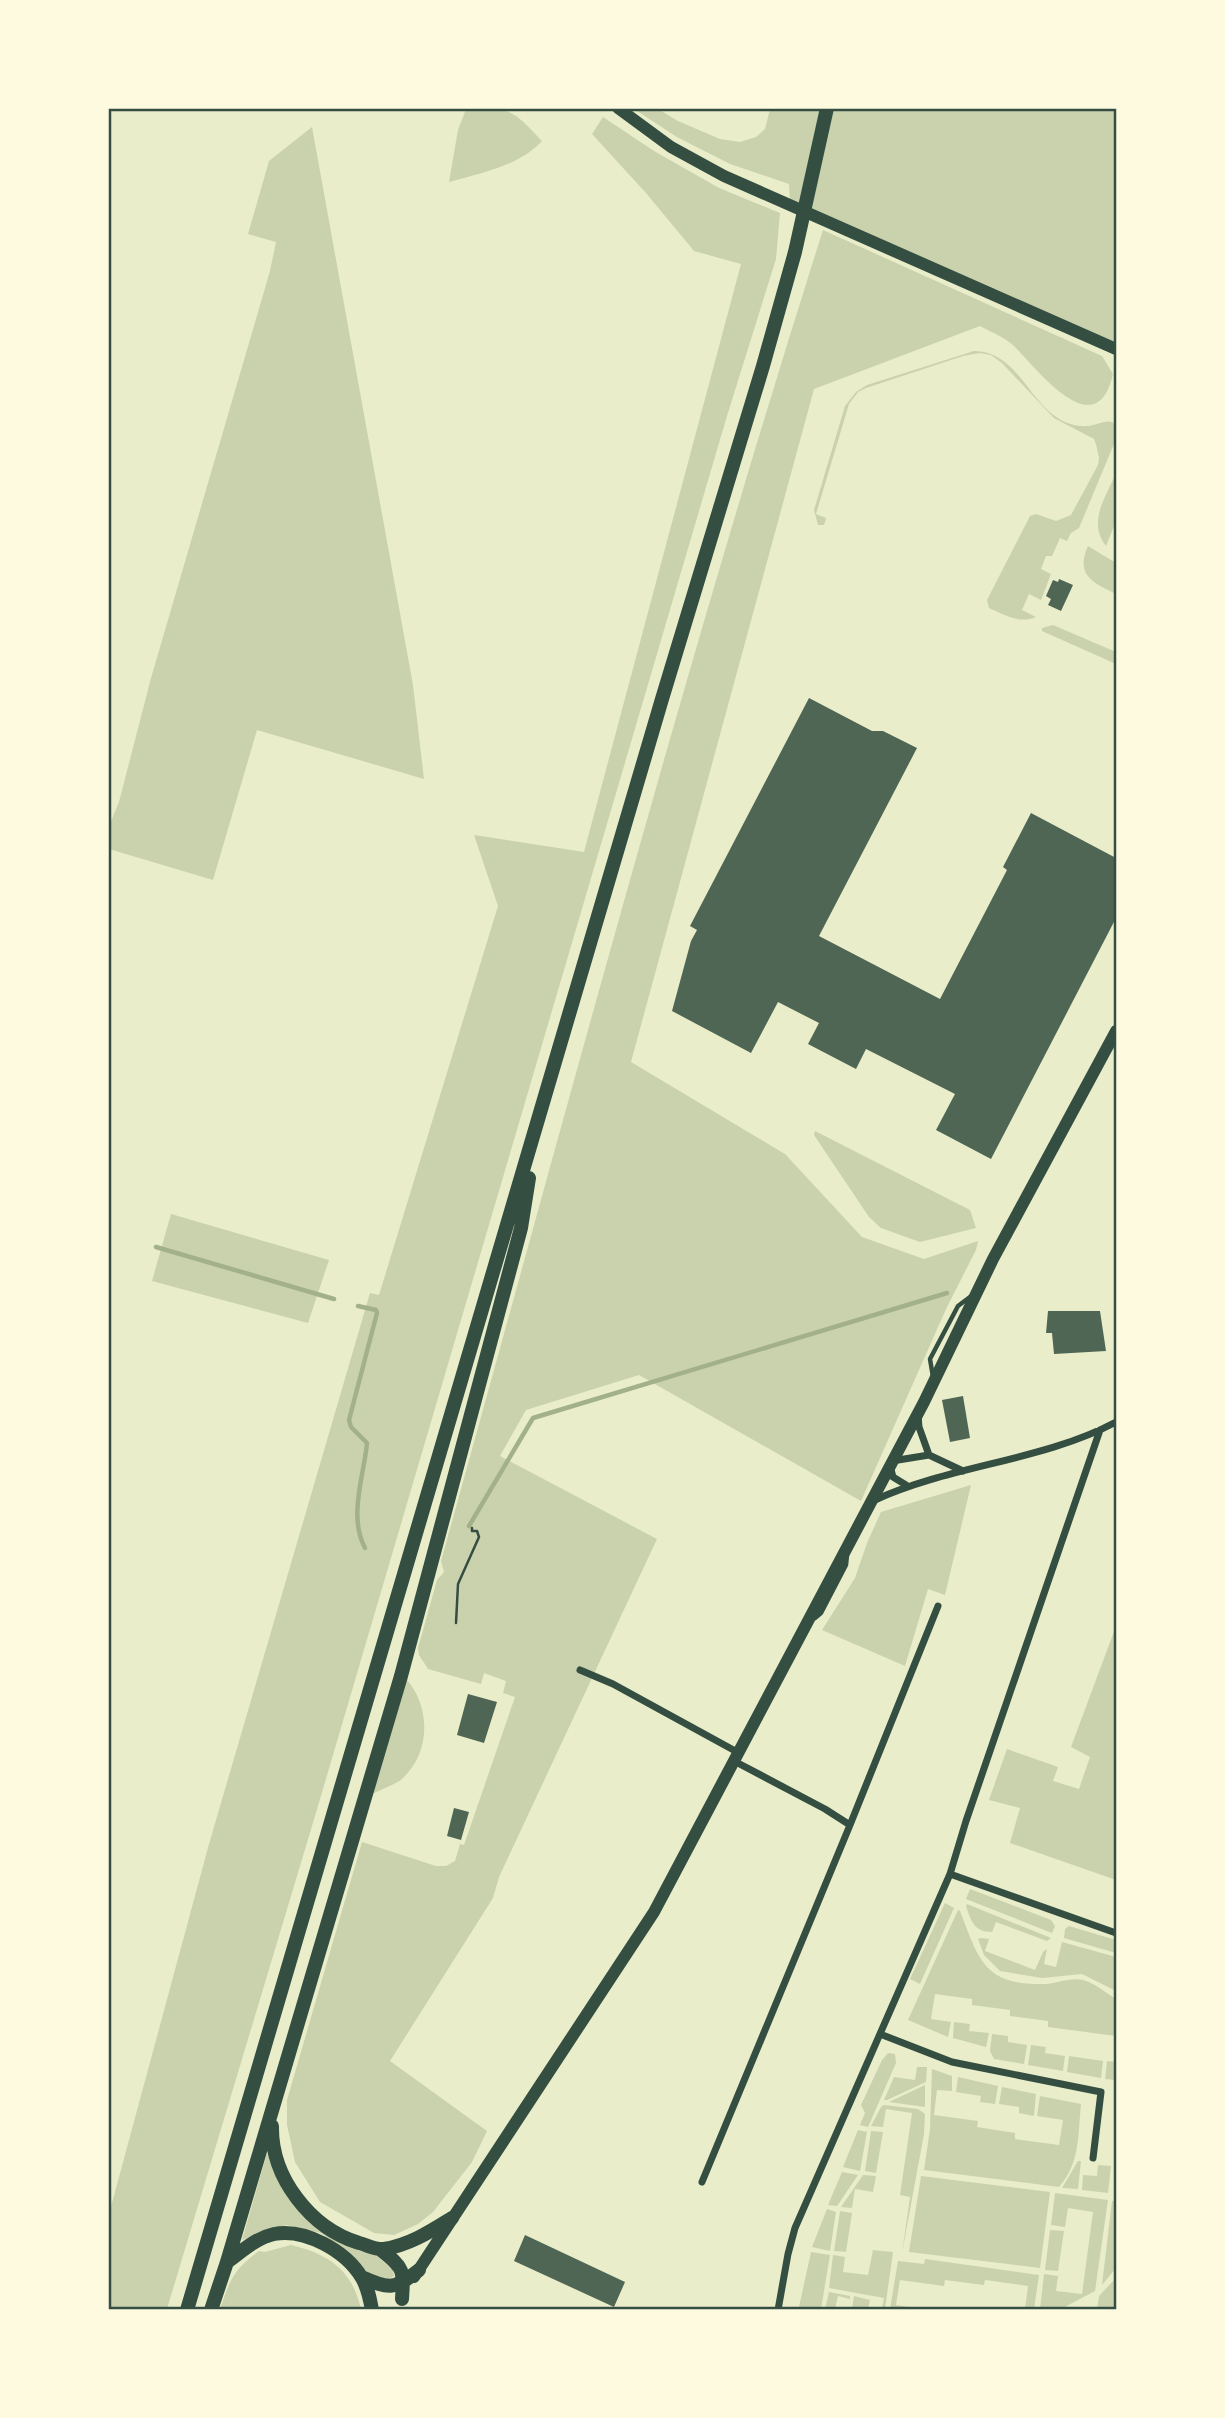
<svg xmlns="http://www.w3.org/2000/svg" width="1225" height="2418" viewBox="0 0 1225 2418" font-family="'Fira Sans Condensed',sans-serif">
<rect width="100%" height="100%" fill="#e9edc9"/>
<path fill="#cad2ad" d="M466 109C511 108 511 108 542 141 519 166 481 173 449 182L458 130Z
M634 109H658L678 121 720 139 740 142 756 137 765 129 770 109H1116V349L790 204 789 184 730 164 677 137Z
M603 117 654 151 719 188 780 213 776 259 727 416 318 1806 167 2309H109V2214L209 1844 370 1293 379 1295 498 906 474 835 584 852 741 264 694 251 646 193 592 134Z
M312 127 413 685 424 779 257 730 213 880 109 849V826L119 802 151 678 270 271 276 242 248 234 269 161Z
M823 230 1102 356 1113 374C1096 448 1037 369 1013 345 1004 337 991 332 980 326L814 389 631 1062 785 1154 862 1237 924 1259 978 1241 976 1250 946 1309 861 1501 639 1375 526 1410 500 1456 657 1539 499 1877 493 1898 390 2061 487 2131 472 2162 433 2212 418 2224 394 2235 374 2233 320 2202 295 2162 287 2125V2100L362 1842 436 1866H446L455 1861 460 1844 464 1845 515 1697 503 1693 506 1681 484 1673 481 1684 428 1669 419 1655 418 1648 437 1580 444 1572 441 1561C565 1117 683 670 823 230Z
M974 351C1018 352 1027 401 1061 420 1070 425 1084 428 1093 425 1111 420 1117 417 1116 439L1079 528 1071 533 1067 541 1060 538 1052 556H1046L1041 569 1051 574 1041 600 1029 594 1022 610 1036 617C1020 624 1005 615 989 608L987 600 1030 516 1036 514 1056 521 1071 515 1098 465 1099 458 1096 444 1094 439 1054 418 1002 363 991 355 980 353 963 356 866 388 858 392 849 404 816 514 826 518 824 525H818L814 510 845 406 856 392 867 385Z
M1116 473V521L1106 546C1087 522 1106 497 1116 473Z
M1088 546 1116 563V594C1093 583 1075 575 1088 546Z
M1053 625 1116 652V664L1042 631V628Z
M815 1131 970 1210 976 1228 920 1242 881 1228 869 1217 814 1135Z
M171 1214 329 1260 308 1323 152 1281Z
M971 1485 945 1595 928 1589 905 1666 822 1630 855 1578 867 1543 881 1512Z
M1116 1626V1880L1010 1843 1020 1808 989 1800 1007 1749 1058 1767 1053 1781 1079 1789 1090 1757 1071 1747Z
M406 1679C431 1706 431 1753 402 1779 394 1785 382 1789 372 1794Z
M970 1889 1051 1920 1055 1926 1052 1933 966 1899Z
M945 1903 954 1908 920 1984 910 1979Z
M967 1904 1051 1938 1047 1941 996 1922 992 1932C974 1932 971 1921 966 1906Z
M958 1910 960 1911C979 1961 985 1986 1046 1984 1057 1983 1072 1977 1083 1980 1095 1983 1106 1993 1116 1999V2036L1048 2027V2021L1010 2016V2010L972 2005V1999L935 1994 931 2019 951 2022 948 2037 908 2020Z
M1069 1926 1116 1940V1953L1064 1938 1065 1929Z
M981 1938 989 1939 985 1951 1035 1970 1043 1952 1047 1949 1044 1964 1056 1967 1062 1942 1116 1957V1991L1082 1974 1042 1978 1000 1971 984 1955 978 1939Z
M954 2022 970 2024 969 2031 989 2033 986 2047 953 2038Z
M992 2034 1008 2036V2042L1027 2045 1024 2064 994 2059 990 2051Z
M1031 2045 1046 2047 1045 2053 1065 2056 1063 2071 1028 2065Z
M888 2053 895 2054 896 2063 868 2127 860 2125 865 2113 861 2105 882 2060Z
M1069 2056 1103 2061 1101 2078 1067 2072Z
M1107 2061 1116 2062V2080L1105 2079Z
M917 2067H927L926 2082 887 2100H884L894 2077 915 2080Z
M932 2069 952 2076V2091L937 2090 934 2115 978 2121 977 2127 1015 2133V2139L1059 2145 1063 2120 1037 2116 1040 2096 1081 2104C1078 2134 1080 2164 1059 2187L924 2170 930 2129Z
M958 2077 998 2086 995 2104 980 2102 981 2096 956 2092Z
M925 2085V2107L889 2102Z
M1002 2087 1036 2094 1034 2116 1019 2113V2107L999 2104Z
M884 2105 918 2109 925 2114 924 2134 902 2253 910 2197 900 2195 912 2113 886 2109 883 2127 871 2126 881 2107Z
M858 2130 867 2132 860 2171 843 2167Z
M871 2131 883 2132 876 2173 865 2171Z
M267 2153 286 2193 321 2228 357 2250 377 2256 393 2270 394 2276 389 2279 373 2277 338 2245 320 2233 301 2228 286 2225 242 2240Z
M1078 2161H1081L1078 2189 1062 2188Z
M1098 2165 1111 2166 1108 2193 1082 2190 1083 2175 1097 2176Z
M842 2172 858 2175 837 2206 828 2205Z
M863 2175 876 2176 873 2192 855 2189 852 2208 841 2207Z
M921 2176 1050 2192 1040 2268 909 2252Z
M1055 2193 1108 2200 1095 2291 1061 2309H1040L1044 2274 1058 2276 1056 2291 1082 2294 1093 2212 1068 2208 1065 2227 1051 2225Z
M1112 2201H1116V2268L1102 2285Z
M827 2209 836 2212 830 2251 812 2247Z
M840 2211 852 2213 846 2252 834 2251Z
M1050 2230 1064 2231 1058 2271 1045 2270Z
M291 2245C329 2254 352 2270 361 2309H220C230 2280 233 2270 259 2251L265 2252Z
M873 2250 893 2252 885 2309H882L884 2298 829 2288 833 2255 845 2257 843 2272 868 2275Z
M811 2252 830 2255 821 2309 799 2307Z
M925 2259 1039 2275 1034 2309H1025L1028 2286 985 2280 984 2285 945 2280 944 2286 900 2280 896 2305 921 2309H890L898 2261 924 2264Z
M1116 2278V2309H1097L1099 2296Z
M829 2292 850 2296V2299L838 2296 835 2309H825Z
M854 2296 870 2300 868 2309H852Z"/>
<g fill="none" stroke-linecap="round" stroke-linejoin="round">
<path stroke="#a3b18a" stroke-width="4.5" d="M156 1247 334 1299
M358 1306 376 1310 377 1313 349 1420 351 1427 367 1443C364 1476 348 1516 365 1548
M469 1526 533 1418 947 1293"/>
</g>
<path fill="#4f6655" d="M1059 579 1073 585 1061 611 1048 605 1051 599 1046 596 1053 580 1058 582Z
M809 698 872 731H883L917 748 819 936 917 987 940 999 1007 870 1003 867 1031 813 1116 858V918L991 1159 936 1130 955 1094 866 1049 856 1069 808 1044 819 1023 778 1002 751 1053 672 1011 691 941 697 930 690 926Z
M1048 1311H1100L1106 1351 1054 1354 1052 1333H1046Z
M963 1396 970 1438 950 1442 942 1400Z
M468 1694 497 1702 484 1743 457 1735Z
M454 1808 469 1812 461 1840 447 1836Z
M525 2235 625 2282 614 2307 514 2261Z"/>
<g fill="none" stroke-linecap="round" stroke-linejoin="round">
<path stroke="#344e41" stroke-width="2.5" d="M456 1623 458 1584 479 1537 477 1531H472V1528"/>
<path stroke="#344e41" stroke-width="4.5" d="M933 1377 930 1359 958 1306 970 1297
M815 1618 821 1613 846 1565 847 1555"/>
<path stroke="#344e41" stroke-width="7" d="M918 1415 919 1427 929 1455
M892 1461 929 1455 963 1471
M890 1466 893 1477 906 1485
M875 1500C951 1465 1043 1461 1116 1422
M580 1670 613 1684 739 1753
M850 1825 938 1606
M950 1874 1116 1933
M880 2034 952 2062 1101 2092 1093 2158
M702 2182 850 1825 825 1809 734 1761
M778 2310 788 2254 795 2228 950 1874 966 1821 1100 1430"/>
<path stroke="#344e41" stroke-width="12" d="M618 108 671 147 724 176 1116 349
M414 2277 654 1912 924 1402 993 1259 1116 1031"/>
<path stroke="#344e41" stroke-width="14" d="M272 2126C271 2177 310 2228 359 2243 367 2245 376 2250 384 2249 410 2245 431 2231 452 2218
M381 2250C404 2268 404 2270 402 2299
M227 2262C241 2252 256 2238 274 2234 305 2228 346 2251 362 2278 368 2288 370 2299 372 2310
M362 2277C390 2290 395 2289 419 2270
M187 2310 662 699 763 366 795 252 827 108
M211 2310 227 2262 401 1676 521 1228 529 1178"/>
</g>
<rect width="1225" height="2418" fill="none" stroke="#fefae0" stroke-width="220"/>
<rect x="110" y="110" width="1005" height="2198" fill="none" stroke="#344e41" stroke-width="2.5"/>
</svg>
